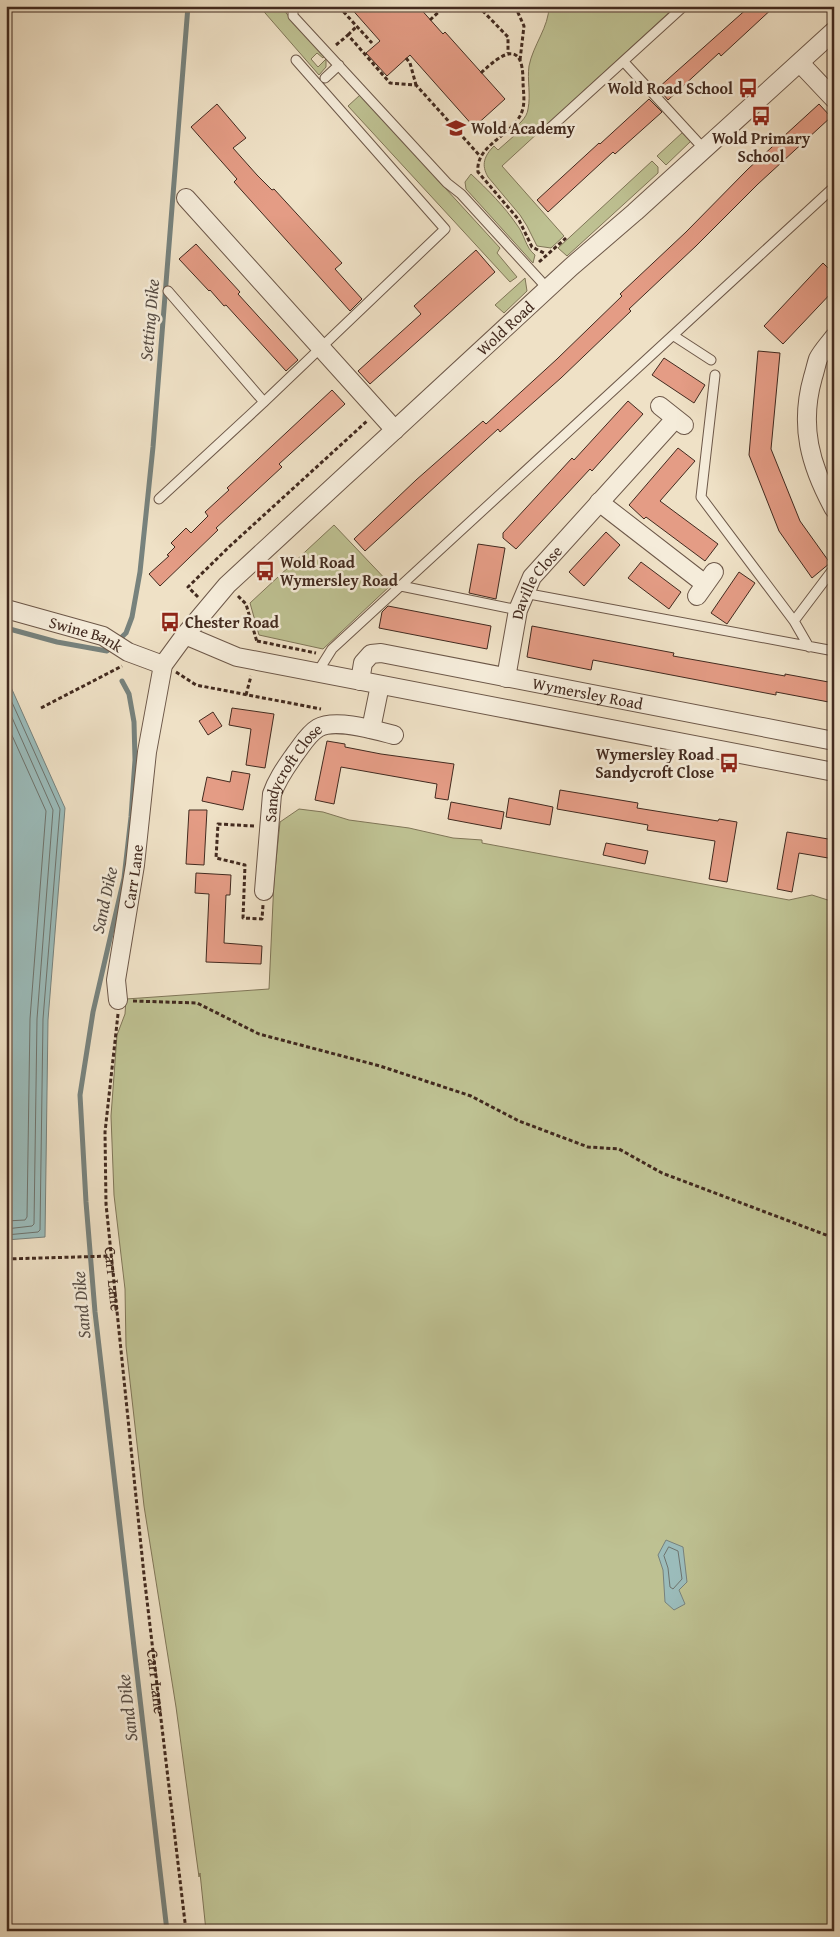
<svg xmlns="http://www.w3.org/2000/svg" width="840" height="1937" viewBox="0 0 840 1937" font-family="'Gentium Book Plus',serif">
<rect width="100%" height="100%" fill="#efe1c6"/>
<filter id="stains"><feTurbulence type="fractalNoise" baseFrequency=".004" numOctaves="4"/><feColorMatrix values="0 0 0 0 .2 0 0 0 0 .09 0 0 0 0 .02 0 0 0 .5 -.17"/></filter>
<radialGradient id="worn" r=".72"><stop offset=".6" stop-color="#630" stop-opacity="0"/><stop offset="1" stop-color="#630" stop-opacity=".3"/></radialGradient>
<path fill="#bec192" stroke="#807658" d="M259 6H287L286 13 324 56 323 58 317 53 311 59 318 67 326 59V67L319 75Z
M549 6H676L502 166 564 236 551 248 537 246 527 226 520 215 488 177C481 165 484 156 494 146L498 150 515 135 512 130C518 125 527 118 528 109 531 95 527 80 529 66 533 45 549 27 549 6Z
M360 95 500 248 497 253 517 277 510 282 348 106Z
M683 132 691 141 666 165 657 156Z
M652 161 658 167V173L567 256 558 248Z
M471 174C488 190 504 206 517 225 525 235 525 247 535 255L533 263 466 189 465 182Z
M525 278 527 291 504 313 495 305Z
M334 525 391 585 323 649 259 635 250 603Z
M299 809 323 812 349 820 409 828 453 838 482 840V843L789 900 812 895 834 902V1931H206L200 1873 199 1877 176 1707 144 1506 126 1346 125 1289 114 1195 111 1116 117 1035 125 1014 126 999 269 989 274 880 280 822Z"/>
<path fill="#9bbcbb" stroke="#77827d" d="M6 676 65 808 48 1020 45 1237 6 1240Z
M666 1540 683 1547 687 1582 679 1590 685 1604 674 1610 665 1602 663 1570 658 1555Z"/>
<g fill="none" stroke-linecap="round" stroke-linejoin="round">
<path stroke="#6e736d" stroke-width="1" d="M6 689 60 809 43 1019 40 1230 38 1232 6 1235
M6 704 53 810 37 1019 34 1224 32 1226 6 1229
M6 722 46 811 30 1019 27 1217 25 1220 6 1221
M669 1547 678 1551 682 1579 673 1589 670 1587 668 1568 664 1556Z"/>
<path stroke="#77827d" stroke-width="5" d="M6 628 57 642 107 651 126 633 132 617 140 572 153 447 188 6
M122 681 129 694 134 722 135 760 131 817 124 878 93 1012 80 1095 86 1202 95 1312 167 1931"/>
</g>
<path fill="#e49c85" stroke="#422a1f" d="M349 6H418L443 34 445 32 505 99 474 127 410 55 387 76 366 53 380 41Z
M750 6H775L721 56 719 53 668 100 658 88Z
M649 99 662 112 615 154 613 152 548 212 537 200 599 143 600 144Z
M217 104 246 138 233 148 257 175 272 190 274 189 342 263 335 269 362 299 350 311 234 182 237 179 191 127Z
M819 104 831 117 758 184 696 246 629 309 631 311 561 378 500 432 498 429 365 551 354 539 416 480 483 421 486 424 557 359 622 296 620 294 686 232 748 169Z
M196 244 240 292 238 294 298 360 286 371 226 305 224 306 210 290 209 291 179 259Z
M476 250 495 272 370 384 358 371 421 314 414 306Z
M823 263 834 274V290L783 344 764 326Z
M758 351 780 353 771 449 800 521 830 563 812 578 779 531 749 455Z
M664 358 705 385 694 403 652 375Z
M332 390 345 404 279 464 282 467 216 528 218 530 160 586 149 574 169 556 167 555 175 547 171 543 186 528 191 533 208 516 205 512 229 490 227 488Z
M628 401 643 414 592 471 590 469 516 549 503 538V533L572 458 574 460Z
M678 448 695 461 660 501 718 544 705 561 646 517 644 519 629 505Z
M606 532 620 545 584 586 569 572Z
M478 544 505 548 496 599 469 593Z
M641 562 681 592 669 609 628 578Z
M739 572 755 583 727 624 711 613Z
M388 606 491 626 487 649 379 628 382 612Z
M532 626 674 653 673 656 785 676V674L834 683V703L776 692V695L593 660 591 670 527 657Z
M232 708 274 714 265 768 246 765 251 729 229 725Z
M213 712 222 726 208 735 199 721Z
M327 741 345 744V747L381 754 454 764 448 800 435 798 437 784 341 767 334 804 315 800Z
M232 771 250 774 243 810 202 801 207 777 230 782Z
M560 790 638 803 637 808 718 821 719 819 737 822 727 882 709 879 715 841 647 830 648 825 557 809Z
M509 798 553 807 550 825 506 817Z
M451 802 504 812 501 829 448 819Z
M189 810H207L204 865 186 864Z
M787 832 834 840V859L799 853 792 892 777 889Z
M606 843 648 851 645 864 603 855Z
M196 873 231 875 230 895H226L224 943 262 946 261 964 206 962 209 894 195 893Z"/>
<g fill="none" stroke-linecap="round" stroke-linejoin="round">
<defs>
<path id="service" d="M296 6 293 9V16L447 183 461 194 548 289
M624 62 704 149
M325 78 339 65
M550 128 684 6
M168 291 264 402
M674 336 711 360
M715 375 701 497 794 621 809 647
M159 499 264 402 445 229 296 60
M401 586 518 610
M524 593 834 651
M794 621 834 568
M317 673 332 649 834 187"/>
<g id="minor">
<path d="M800 63 834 99"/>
<path d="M186 198 395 430"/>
<path d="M834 337C829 344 822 351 818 359 816 365 815 371 813 377 799 426 810 465 834 509"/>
<path d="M660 406 684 425"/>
<path d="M599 502 705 584"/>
<path d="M697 596 714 572"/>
<path id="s2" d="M6 609 103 636 128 652 163 665"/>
<path d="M185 635 237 657 834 772"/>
<path id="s3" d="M506 678 518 610 532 577 675 419"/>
<path id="s4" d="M360 681 363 663 371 654 381 653 834 741"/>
<path d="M371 729 380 685"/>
<path id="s5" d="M264 891 272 794C277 779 286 767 295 754 302 745 308 734 318 728 335 718 375 730 394 735"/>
<path id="s6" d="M118 1000 116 980 135 865 147 752 163 665 185 635 227 585 571 267 635 212 834 31"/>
</g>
</defs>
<use href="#service" stroke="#6d5849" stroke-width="11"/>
<use href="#minor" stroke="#6d5849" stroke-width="20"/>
<g stroke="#422a1f" stroke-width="3" stroke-dasharray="4 2.5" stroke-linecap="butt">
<path d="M341 6V9L372 43"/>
<path d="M478 6 508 37V53"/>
<path d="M515 6 524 26 520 60"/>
<path d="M430 20 445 6"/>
<path d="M348 35 357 26"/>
<path d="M336 45 348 35 390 83 416 85 480 156"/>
<path d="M406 58 410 63 416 85"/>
<path d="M481 73C502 53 523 39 523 81 523 90 525 99 523 108 517 135 475 143 478 172L519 220 532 247 546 254"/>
<path d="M539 262 566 238"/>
<path d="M238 596 246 604 257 642"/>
<path d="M198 597 188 587 230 546 367 421"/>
<path d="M257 641 316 653"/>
<path d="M176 672 196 685 321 709"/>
<path d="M246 695 251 676"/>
<path d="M41 708 122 666"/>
<path d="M254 826 218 824 216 858 245 865 243 918 262 919 263 905"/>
<path d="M133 1001 197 1003 259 1034 380 1066 471 1096 519 1121 588 1147 619 1149 662 1173 834 1238"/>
<path id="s1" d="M118 1014 105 1132 106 1204 144 1575 186 1931"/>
<path d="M6 1259 110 1256"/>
</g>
<use href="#service" stroke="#f5ecda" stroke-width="9"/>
<use href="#minor" stroke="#f5ecda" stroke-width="18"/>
</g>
<defs>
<symbol id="bus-bare" viewBox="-9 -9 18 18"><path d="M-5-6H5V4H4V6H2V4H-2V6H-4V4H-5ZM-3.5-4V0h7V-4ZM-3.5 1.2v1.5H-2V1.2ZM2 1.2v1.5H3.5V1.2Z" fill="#8f2418" stroke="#f5ecda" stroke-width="2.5" paint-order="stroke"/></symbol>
<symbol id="school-bare" viewBox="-9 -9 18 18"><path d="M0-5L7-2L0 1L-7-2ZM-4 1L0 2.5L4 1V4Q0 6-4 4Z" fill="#8f2418" stroke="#f5ecda" stroke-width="2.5" paint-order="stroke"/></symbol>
</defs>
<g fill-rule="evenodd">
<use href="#bus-bare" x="734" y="74" width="28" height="28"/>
<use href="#bus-bare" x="747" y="102" width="28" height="28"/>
<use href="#school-bare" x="442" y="114" width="28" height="28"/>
<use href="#bus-bare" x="251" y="557" width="28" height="28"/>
<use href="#bus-bare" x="156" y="608" width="28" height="28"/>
<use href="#bus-bare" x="715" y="749" width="28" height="28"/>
</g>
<g text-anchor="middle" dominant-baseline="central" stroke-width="5" stroke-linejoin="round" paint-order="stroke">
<g font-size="16" font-weight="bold" fill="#422a1f" stroke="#f5ecda" text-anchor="start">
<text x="733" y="88" text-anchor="end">Wold Road School</text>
<text x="471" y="128">Wold Academy</text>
<text x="761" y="138" text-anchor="middle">Wold Primary<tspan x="761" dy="18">School</tspan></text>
<text x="280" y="562">Wold Road<tspan x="280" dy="18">Wymersley Road</tspan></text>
<text x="185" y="622">Chester Road</text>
<text x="714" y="754" text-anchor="end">Wymersley Road<tspan x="714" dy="18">Sandycroft Close</tspan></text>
</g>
<g font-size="16" fill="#422a1f" stroke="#f5ecda">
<text stroke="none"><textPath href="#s6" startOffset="820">Wold Road</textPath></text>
<text stroke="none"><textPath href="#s3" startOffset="102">Daville Close</textPath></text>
<text stroke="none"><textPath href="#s2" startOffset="84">Swine Bank</textPath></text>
<text stroke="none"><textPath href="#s4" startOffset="251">Wymersley Road</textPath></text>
<text stroke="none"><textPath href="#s5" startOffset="125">Sandycroft Close</textPath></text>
<text stroke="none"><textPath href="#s6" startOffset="125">Carr Lane</textPath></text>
<text stroke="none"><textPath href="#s1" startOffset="266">Carr Lane</textPath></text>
<text stroke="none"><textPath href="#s1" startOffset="671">Carr Lane</textPath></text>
</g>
<g font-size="18" font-style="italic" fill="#584e46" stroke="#f5ecda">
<text transform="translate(149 320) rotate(-85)">Setting Dike</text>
<text transform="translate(104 900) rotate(-78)">Sand Dike</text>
<text transform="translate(81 1305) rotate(-95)">Sand Dike</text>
<text transform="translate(127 1708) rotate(-97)">Sand Dike</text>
</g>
</g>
<rect width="840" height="1937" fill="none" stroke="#efe1c6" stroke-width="25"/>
<rect x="8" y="8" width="825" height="1922" fill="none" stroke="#422a1f" stroke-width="2.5"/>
<rect x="12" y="12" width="815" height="1912" fill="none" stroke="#422a1f"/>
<rect width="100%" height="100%" filter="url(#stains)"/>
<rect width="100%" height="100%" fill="url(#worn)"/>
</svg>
